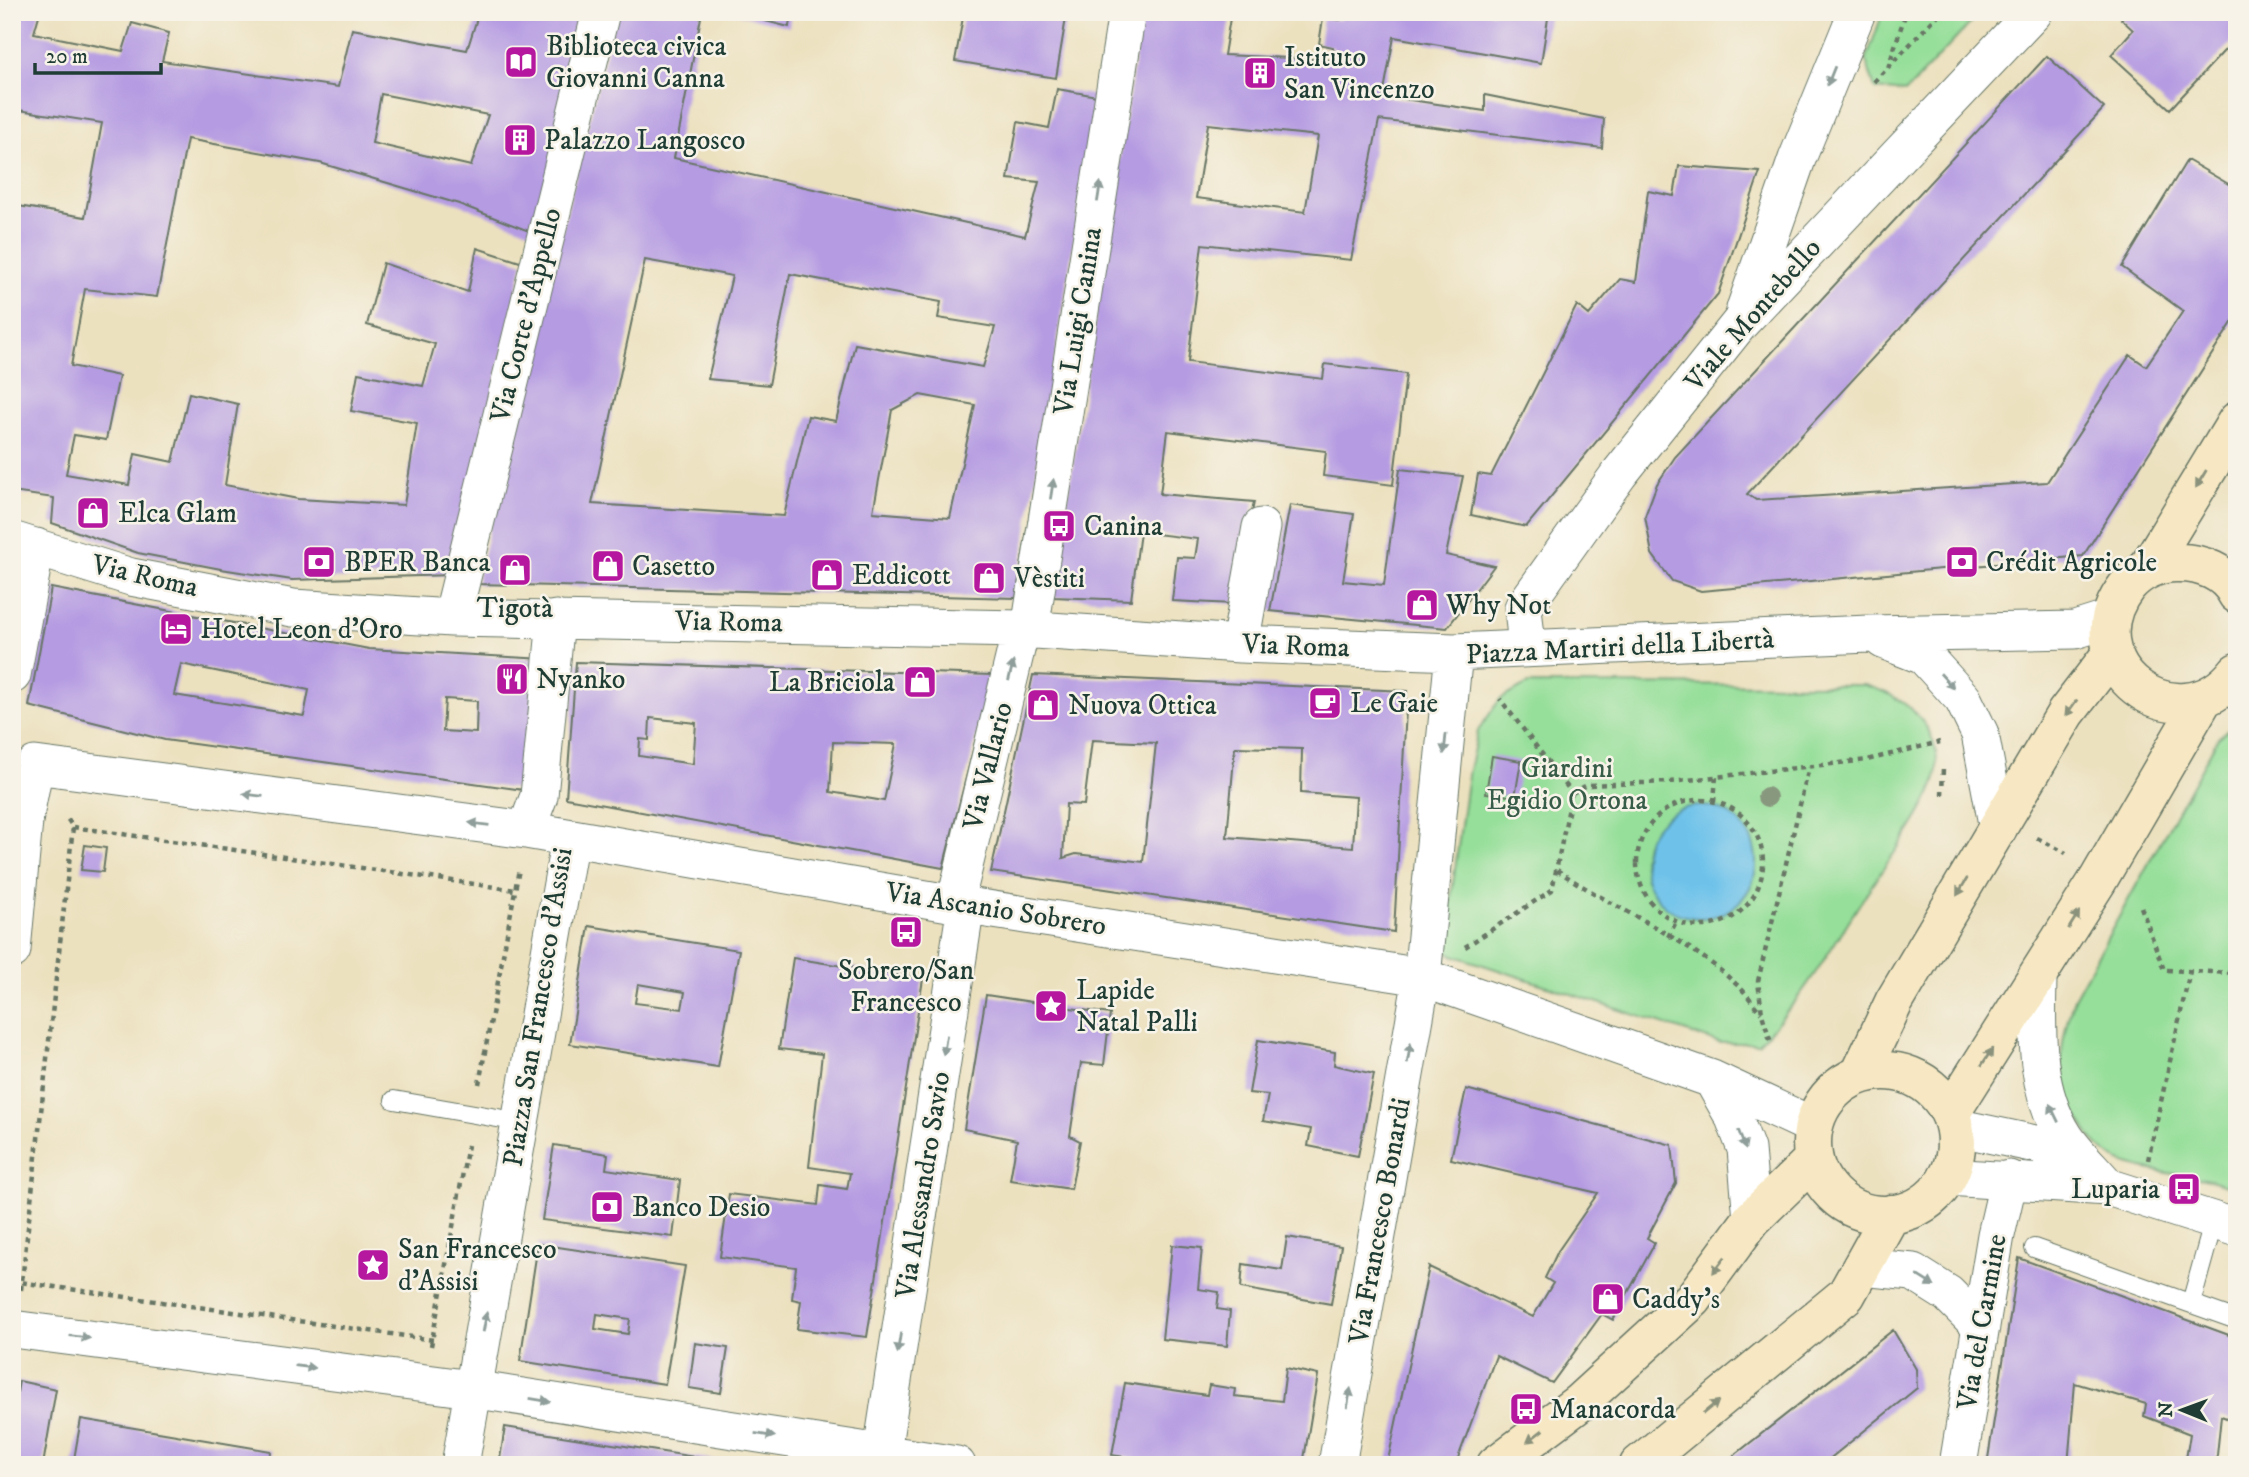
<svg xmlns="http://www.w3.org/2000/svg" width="2249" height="1477" viewBox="0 0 2249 1477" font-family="'IM FELL DW Pica',serif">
<rect width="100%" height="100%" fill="#f7f3e8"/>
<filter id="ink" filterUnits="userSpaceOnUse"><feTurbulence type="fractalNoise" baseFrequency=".0143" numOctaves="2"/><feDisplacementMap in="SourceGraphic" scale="14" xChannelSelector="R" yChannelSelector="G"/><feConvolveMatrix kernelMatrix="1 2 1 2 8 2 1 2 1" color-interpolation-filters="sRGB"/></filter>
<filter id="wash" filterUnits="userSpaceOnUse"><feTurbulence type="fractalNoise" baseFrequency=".00686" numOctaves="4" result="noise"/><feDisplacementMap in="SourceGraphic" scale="28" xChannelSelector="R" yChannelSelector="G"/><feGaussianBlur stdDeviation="1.57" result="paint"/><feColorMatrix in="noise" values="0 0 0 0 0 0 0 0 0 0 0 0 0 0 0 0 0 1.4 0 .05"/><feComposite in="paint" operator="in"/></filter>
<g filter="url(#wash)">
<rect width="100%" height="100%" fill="#ece1bf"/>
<path fill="#96df9a" stroke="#5a8e67" stroke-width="2" fill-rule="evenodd" d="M1883 12H1981L1906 92 1875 89 1866 60Z
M1528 684 1864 685C1901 695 1936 720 1937 764 1937 770 1937 779 1934 785 1919 822 1892 855 1870 888 1835 941 1804 999 1758 1043H1720L1453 955 1444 950 1468 774 1478 731 1500 699ZM1703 806C1745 815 1763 845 1751 886L1646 880 1643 860 1646 843Z
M2237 723V1189C2201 1173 2158 1176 2122 1162 2108 1157 2093 1142 2086 1130 2053 1083 2058 1050 2074 998L2218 738Z"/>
<path fill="#6ec2ea" stroke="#46808f" stroke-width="2" d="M1644 862a56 56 0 1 1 112 0a56 56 0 1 1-112 0Z"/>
<g id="blocks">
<path fill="#b59be2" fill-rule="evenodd" d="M12 12H40L34 33 123 51 132 23 169 33 162 61 338 87 352 29 467 50 479 12H590L539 235 459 204 320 163 187 139 157 297 85 289 71 366 119 376 106 440 74 435 66 474 129 485 135 454 173 462 189 393 238 404 225 485 298 499 404 505 417 423 351 411 358 373 423 386 435 344 367 325 383 263 468 292 477 248 523 263 451 575 292 580 221 569 138 553 52 523 54 498 12 492V205L85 217 102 123 12 109ZM381 94 488 115 471 166 372 143Z
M616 12H702L674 158 1025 236 1039 182 1008 179 1018 122 1049 128 1057 89 1097 96 1016 598 476 584ZM645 260 732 276 708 379 769 385 790 274 941 302 938 318 995 327 983 367 855 344 836 421 808 416 784 516 592 504ZM920 395 975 405 950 518 873 512 892 410Z
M730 12H791L789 27Z
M964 12H1067L1056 78 955 61Z
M1142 12H1231L1224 55 1334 60 1333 47 1319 44 1323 18 1340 20 1341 12H1549L1541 63 1394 37 1383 96 1485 111V95L1604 119 1602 148 1379 120 1351 260 1202 244 1188 362 1323 379 1325 364 1406 374 1393 485 1323 476 1326 451 1168 431 1160 494 1254 502 1234 604 1172 601 1177 557 1195 558 1198 539 1140 532 1131 600 1053 597ZM1208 124 1318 136 1305 212 1196 198Z
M2127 12H2237V37L2170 109 2111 55 2133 30 2121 19Z
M2047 56 2104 108 1747 494 1756 500 2047 482 2130 355 2146 366 2183 311 2122 267 2187 160 2237 189V315L2083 556 1701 591 1672 581 1652 554 1645 516 1657 484 1675 457Z
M1679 166 1760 172 1718 294 1526 527 1471 515 1478 474 1491 476 1577 305 1589 315 1620 279 1636 282 1648 191 1674 196Z
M1400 469 1463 476 1446 555 1494 566 1447 628 1270 611 1290 505 1354 514 1343 581 1384 585Z
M51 588 369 649 544 659 524 790 165 740 29 706ZM181 664 309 690 304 716 174 695ZM445 699 477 701 476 733 443 731Z
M576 662 992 675 943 868 566 798ZM650 718 696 723 693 764 639 756 640 739 649 740ZM833 742 896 744 884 801 830 792Z
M1033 675 1407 691 1394 932 991 872ZM1092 740 1156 743 1143 862 1076 854 1063 858 1066 804 1084 805ZM1235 747 1302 749 1301 793 1356 797 1353 847 1227 837Z
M1492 756 1521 761 1515 797 1486 793Z
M85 845 106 848 103 872 81 870Z
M589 926 739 950 718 1067 570 1044ZM638 984 685 992 682 1009 635 1003Z
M793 958 923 979 867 1337 797 1329 801 1301 792 1299 796 1267 720 1257 729 1194 818 1205 820 1185 847 1189 850 1173 809 1167 822 1054 779 1049Z
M986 995 1110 1014 1104 1065 1081 1063 1070 1136 1080 1141 1071 1189 1010 1180 1017 1140 964 1129Z
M1258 1040 1335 1052 1334 1065 1374 1074 1358 1156 1308 1146 1311 1129 1263 1121 1268 1095 1249 1093Z
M1466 1089 1672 1145 1676 1183 1647 1238 1655 1243 1613 1320 1602 1314 1552 1383 1496 1356 1458 1458 1451 1465H1387L1429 1267 1533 1317 1553 1283 1545 1278 1558 1251 1598 1193 1451 1159Z
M554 1145 608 1154 606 1169 680 1180 673 1237 542 1220Z
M1287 1237 1341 1246 1331 1304 1241 1288 1243 1264 1282 1270Z
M538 1244 685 1266 665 1384 520 1361ZM597 1314 630 1319 628 1334 595 1329Z
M1172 1245 1202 1248 1198 1289 1219 1292 1217 1309 1230 1311 1227 1346 1162 1339Z
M2019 1258 2237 1338V1422L2221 1416 2216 1465H2185L2190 1434 2144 1416 2146 1404 2075 1383 2068 1465H1987Z
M1893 1330 1916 1369 1917 1388 1822 1465H1722Z
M695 1343 728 1348 721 1393 689 1388Z
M1286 1368 1318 1375 1303 1465H1173L1112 1455 1125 1383 1207 1395 1209 1385 1235 1389 1234 1396 1282 1401Z
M19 1381 56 1389 43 1465H12V1421Z
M81 1419 271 1451 270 1462 276 1465H73Z
M505 1427 733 1463V1465H499Z"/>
</g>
</g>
<g filter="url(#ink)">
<use href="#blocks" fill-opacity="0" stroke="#677665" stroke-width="2"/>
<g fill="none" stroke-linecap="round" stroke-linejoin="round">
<defs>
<path id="lane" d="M394 1100 520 1122
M2034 1248 2237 1320
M2191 1303 2214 1220"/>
<path id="street" d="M1745 309 1797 159 1857 12
M12 540 131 577 293 608 452 618 1021 629 1240 644 1454 652 1869 634 2075 630 2110 619
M452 618 601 12
M1030 629 1127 12
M1883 640 1924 656 1963 699 1980 734 1998 829
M1240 644 1261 527
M1527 647 1523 608 1619 474 1740 323 2034 12
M12 675 36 547
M526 830 539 796 556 619
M955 904 1021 629
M12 950 24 821 35 765 526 830 955 904 1422 977 1712 1079 1813 1126
M2038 978C2037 1033 2034 1089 2065 1137 2077 1155 2095 1171 2108 1187
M1712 1079 1734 1118 1746 1149 1752 1219
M1955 1127 2040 1145 2084 1172
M1947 1177 2108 1187 2237 1228
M1861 1267 1913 1272 1948 1294 1981 1327
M12 1329 472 1389 957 1465
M460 1465 570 838
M880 1465 966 905
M1337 1465 1422 977 1454 652
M1958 1465 1996 1235 2009 1179"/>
<path id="secondary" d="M2147 569 2237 421
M2237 594C2226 572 2201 563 2179 563 2160 562 2139 571 2127 586 2067 664 2177 749 2237 672
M1812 1143a72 72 0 1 1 144 0a72 72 0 1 1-144 0Z
M1860 1074 1894 1002 2066 713 2112 653
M1950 1114 2098 880 2204 698
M1496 1465 1579 1403 1693 1299 1752 1219 1813 1160
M1639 1465 1846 1295 1891 1214"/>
</defs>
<use href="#lane" stroke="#677665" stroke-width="20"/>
<use href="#street" stroke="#677665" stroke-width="39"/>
<use href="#secondary" stroke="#677665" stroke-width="41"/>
<path stroke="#677665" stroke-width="4.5" stroke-dasharray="5 5" stroke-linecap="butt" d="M1888 68 1906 12
M1874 82 1941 12
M2234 523 2237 519
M1572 793 1587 785 1670 782 1867 760 1940 742
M1942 795 1943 768
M1637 863a63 63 0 1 1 126 0a63 63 0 1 1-126 0Z
M1714 802 1716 776
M73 827 516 890
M2037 838 2066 853
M1557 870C1614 909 1685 936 1736 984 1746 992 1753 1004 1761 1013
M2141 907 2164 970 2237 973
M1668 937 1676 922
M1465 947 1552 890 1572 793 1500 699
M1770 1040 1762 1014 1758 981 1809 767
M479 1084 519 869
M2148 1160 2190 971
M12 1281 434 1340
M21 1290 73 827 66 817
M431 1346 468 1145"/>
<use href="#lane" stroke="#fff" stroke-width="18"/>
<use href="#street" stroke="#fff" stroke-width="37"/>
<use href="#secondary" stroke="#f7e8c3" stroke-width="38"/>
</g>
<circle fill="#88987e" cx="1767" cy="797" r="10"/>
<defs><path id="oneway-solid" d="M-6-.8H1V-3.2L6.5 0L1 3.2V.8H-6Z" transform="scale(1.75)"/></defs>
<g fill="#8f9e9a">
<use href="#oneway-solid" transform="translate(1831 76) rotate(112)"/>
<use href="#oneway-solid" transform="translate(1099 192) rotate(-81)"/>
<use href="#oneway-solid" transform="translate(1052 489) rotate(-81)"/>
<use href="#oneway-solid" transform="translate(1011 671) rotate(-76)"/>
<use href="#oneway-solid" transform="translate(1947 681) rotate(48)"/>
<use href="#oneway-solid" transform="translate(1445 744) rotate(96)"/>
<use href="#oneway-solid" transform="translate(253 795) rotate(-173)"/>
<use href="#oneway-solid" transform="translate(479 824) rotate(-173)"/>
<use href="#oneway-solid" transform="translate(945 1045) rotate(99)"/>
<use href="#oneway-solid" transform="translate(1409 1053) rotate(-80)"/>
<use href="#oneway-solid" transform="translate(2054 1113) rotate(-116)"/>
<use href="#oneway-solid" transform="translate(1742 1140) rotate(70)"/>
<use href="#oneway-solid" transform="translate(1926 1281) rotate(32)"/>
<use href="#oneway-solid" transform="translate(485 1322) rotate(-80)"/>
<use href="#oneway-solid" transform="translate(80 1337) rotate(7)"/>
<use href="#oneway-solid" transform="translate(899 1343) rotate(99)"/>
<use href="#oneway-solid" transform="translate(305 1367) rotate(7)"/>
<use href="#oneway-solid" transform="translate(1349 1398) rotate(-80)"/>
<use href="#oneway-solid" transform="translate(540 1400) rotate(9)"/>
<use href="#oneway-solid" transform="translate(765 1435) rotate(9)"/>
</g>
<g fill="#8b927c">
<use href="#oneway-solid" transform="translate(2201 479) rotate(121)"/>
<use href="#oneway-solid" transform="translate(2071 708) rotate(126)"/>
<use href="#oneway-solid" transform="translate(1962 887) rotate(121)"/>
<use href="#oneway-solid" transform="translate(2074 920) rotate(-58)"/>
<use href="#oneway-solid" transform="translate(1987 1057) rotate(-57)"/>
<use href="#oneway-solid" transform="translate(1719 1265) rotate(127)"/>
<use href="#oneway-solid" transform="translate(1711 1407) rotate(-39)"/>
<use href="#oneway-solid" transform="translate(1535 1436) rotate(143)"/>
</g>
</g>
<defs>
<symbol id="library-square" viewBox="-11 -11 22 22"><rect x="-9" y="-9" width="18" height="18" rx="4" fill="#b5179e" stroke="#f7f3e8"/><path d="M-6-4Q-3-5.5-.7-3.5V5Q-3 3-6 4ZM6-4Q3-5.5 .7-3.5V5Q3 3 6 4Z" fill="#fff"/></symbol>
<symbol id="building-square" viewBox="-11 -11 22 22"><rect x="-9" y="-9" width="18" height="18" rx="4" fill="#b5179e" stroke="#f7f3e8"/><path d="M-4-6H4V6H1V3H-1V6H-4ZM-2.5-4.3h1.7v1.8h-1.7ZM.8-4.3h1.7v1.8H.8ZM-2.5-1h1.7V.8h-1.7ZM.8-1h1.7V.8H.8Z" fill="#fff"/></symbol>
<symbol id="shop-square" viewBox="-11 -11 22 22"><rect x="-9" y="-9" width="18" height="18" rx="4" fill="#b5179e" stroke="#f7f3e8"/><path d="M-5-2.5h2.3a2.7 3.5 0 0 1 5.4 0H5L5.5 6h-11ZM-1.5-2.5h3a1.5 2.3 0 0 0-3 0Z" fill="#fff"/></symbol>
<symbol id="bus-square" viewBox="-11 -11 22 22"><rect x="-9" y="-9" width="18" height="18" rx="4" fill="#b5179e" stroke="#f7f3e8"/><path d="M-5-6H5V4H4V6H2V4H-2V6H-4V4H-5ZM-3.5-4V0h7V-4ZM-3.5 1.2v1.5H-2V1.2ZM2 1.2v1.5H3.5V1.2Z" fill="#fff"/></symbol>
<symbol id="bank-square" viewBox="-11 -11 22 22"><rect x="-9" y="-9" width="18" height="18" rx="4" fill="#b5179e" stroke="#f7f3e8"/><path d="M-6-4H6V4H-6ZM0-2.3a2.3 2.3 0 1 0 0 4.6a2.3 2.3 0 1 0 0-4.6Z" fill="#fff"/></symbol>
<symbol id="hotel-square" viewBox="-11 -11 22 22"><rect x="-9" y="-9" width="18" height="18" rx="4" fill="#b5179e" stroke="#f7f3e8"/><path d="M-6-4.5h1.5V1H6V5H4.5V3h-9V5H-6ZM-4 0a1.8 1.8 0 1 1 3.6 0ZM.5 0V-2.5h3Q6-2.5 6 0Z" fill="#fff"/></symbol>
<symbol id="restaurant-square" viewBox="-11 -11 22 22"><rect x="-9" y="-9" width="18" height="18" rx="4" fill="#b5179e" stroke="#f7f3e8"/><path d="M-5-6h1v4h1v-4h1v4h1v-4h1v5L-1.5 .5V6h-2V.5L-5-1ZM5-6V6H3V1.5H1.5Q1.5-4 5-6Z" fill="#fff"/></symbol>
<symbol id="cafe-square" viewBox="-11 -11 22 22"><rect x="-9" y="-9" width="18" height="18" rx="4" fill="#b5179e" stroke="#f7f3e8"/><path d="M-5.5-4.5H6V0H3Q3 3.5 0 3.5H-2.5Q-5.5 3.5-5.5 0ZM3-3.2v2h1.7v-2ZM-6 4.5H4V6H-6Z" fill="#fff"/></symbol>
<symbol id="sight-square" viewBox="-11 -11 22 22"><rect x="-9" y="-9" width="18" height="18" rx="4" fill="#b5179e" stroke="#f7f3e8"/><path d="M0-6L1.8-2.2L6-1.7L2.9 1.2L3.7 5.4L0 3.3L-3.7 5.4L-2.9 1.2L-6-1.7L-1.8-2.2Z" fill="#fff"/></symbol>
</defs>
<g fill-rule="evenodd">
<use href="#library-square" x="502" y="43" width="38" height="38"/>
<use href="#building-square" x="1241" y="54" width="38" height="38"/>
<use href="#building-square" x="501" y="121" width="38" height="38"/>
<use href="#shop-square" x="74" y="494" width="38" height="38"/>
<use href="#bus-square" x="1040" y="507" width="38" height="38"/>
<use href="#bank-square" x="300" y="543" width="38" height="38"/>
<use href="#bank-square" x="1943" y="543" width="38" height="38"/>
<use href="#shop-square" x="589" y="547" width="38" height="38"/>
<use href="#shop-square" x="496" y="551" width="38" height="38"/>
<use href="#shop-square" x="808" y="556" width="38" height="38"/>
<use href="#shop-square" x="970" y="559" width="38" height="38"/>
<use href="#shop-square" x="1403" y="586" width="38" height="38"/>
<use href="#hotel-square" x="157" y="610" width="38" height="38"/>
<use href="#restaurant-square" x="493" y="660" width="38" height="38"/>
<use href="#shop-square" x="901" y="663" width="38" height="38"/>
<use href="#cafe-square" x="1306" y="684" width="38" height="38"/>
<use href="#shop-square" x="1024" y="686" width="38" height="38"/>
<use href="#bus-square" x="887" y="913" width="38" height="38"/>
<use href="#sight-square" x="1032" y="987" width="38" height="38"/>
<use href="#bus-square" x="2165" y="1170" width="38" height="38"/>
<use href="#bank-square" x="588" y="1188" width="38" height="38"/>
<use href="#sight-square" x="354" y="1246" width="38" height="38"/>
<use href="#shop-square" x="1589" y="1280" width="38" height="38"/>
<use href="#bus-square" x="1507" y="1390" width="38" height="38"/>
</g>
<g text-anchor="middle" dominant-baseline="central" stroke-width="5" stroke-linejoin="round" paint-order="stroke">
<g font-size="28" fill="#1f3d34" stroke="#f7f3e8" text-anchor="start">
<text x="546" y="46">Biblioteca civica<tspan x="546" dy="32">Giovanni Canna</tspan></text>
<text x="1284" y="57">Istituto<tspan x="1284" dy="32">San Vincenzo</tspan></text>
<text x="544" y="140">Palazzo Langosco</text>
<text x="118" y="513">Elca Glam</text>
<text x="1084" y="526">Canina</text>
<text x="344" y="562">BPER Banca</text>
<text x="1986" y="562">Crédit Agricole</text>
<text x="632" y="566">Casetto</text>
<text x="852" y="575">Eddicott</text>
<text x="1014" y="578">Vèstiti</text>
<text x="1446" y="605">Why Not</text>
<text x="515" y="608" text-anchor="middle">Tigotà</text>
<text x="200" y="629">Hotel Leon d'Oro</text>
<text x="536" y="679">Nyanko</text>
<text x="895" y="682" text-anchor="end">La Briciola</text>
<text x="1350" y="703">Le Gaie</text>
<text x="1068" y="705">Nuova Ottica</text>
<text x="906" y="970" text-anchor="middle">Sobrero/San<tspan x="906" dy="32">Francesco</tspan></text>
<text x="1076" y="990">Lapide<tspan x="1076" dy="32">Natal Palli</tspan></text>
<text x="2160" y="1189" text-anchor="end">Luparia</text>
<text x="632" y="1207">Banco Desio</text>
<text x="398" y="1249">San Francesco<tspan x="398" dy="32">d'Assisi</tspan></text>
<text x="1632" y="1299">Caddy's</text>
<text x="1550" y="1409">Manacorda</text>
</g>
<g font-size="28" fill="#1f3d34" stroke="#f7f3e8">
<text transform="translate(526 315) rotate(-76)">Via Corte d'Appello</text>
<text transform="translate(1753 315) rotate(-49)">Viale Montebello</text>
<text transform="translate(1078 321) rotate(-81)">Via Luigi Canina</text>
<text transform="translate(145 576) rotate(13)">Via Roma</text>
<text transform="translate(729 622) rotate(1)">Via Roma</text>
<text transform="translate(1296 646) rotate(2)">Via Roma</text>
<text transform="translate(1620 647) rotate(-3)">Piazza Martiri della Libertà</text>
<text transform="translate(988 766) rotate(-76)">Via Vallario</text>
<text transform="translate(996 909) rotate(9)">Via Ascanio Sobrero</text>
<text transform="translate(538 1007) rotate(-81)">Piazza San Francesco d'Assisi</text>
<text transform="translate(923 1185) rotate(-81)">Via Alessandro Savio</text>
<text transform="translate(1380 1221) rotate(-80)">Via Francesco Bonardi</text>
<text transform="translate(1982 1322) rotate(-80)">Via del Carmine</text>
</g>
<g font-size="28" fill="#375d48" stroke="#f7f3e8">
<text x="1567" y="768">Giardini<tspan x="1567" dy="32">Egidio Ortona</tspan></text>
</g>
</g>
<rect width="2249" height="1477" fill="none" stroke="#f7f3e8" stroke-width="42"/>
<g transform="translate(2182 1410) rotate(271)" stroke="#f7f3e8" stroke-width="5" paint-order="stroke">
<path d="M0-5L12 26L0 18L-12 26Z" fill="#1f3d34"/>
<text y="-10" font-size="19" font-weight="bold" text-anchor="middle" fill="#1f3d34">N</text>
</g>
<path d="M35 63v10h126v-10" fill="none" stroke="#1f3d34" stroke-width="3.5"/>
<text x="46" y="63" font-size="21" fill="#1f3d34" stroke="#f7f3e8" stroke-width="5" paint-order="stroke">20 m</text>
</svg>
